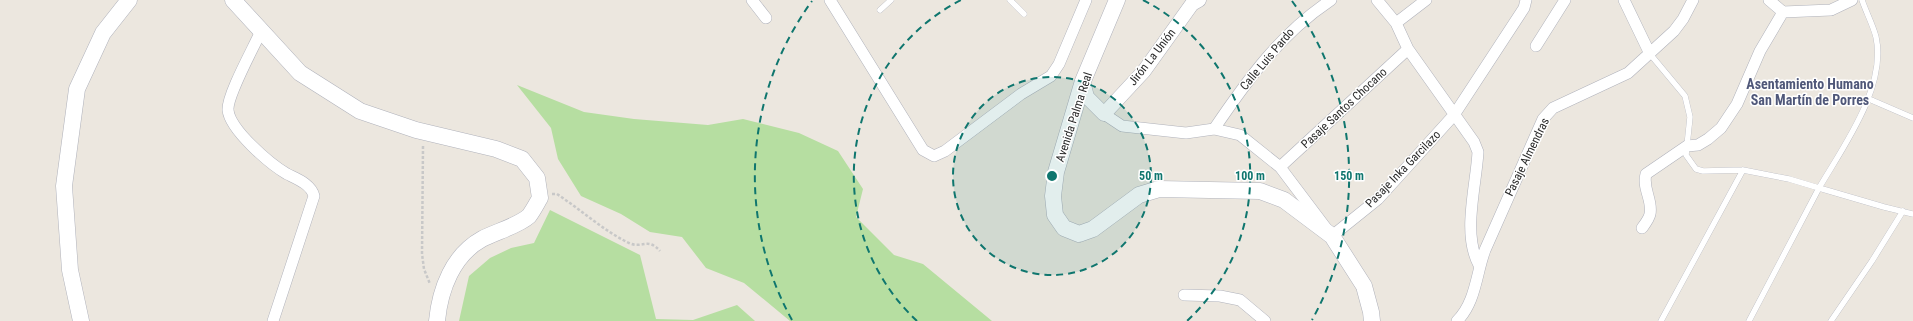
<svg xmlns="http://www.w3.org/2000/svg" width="1913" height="321" viewBox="0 0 1913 321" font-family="'Roboto Condensed',sans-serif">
<rect width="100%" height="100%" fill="#ece7df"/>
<path fill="#b6dea1" d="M517 85 584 112 634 119 708 125 743 119 799 133 838 151 863 189 856 217 894 255 923 264 992 321H790L744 283 706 268 682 237 650 232 621 214 581 196 558 159 551 128Z
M550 210 640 255 656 319 693 320 737 305 755 321H459L469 276 490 258 511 248 534 243Z"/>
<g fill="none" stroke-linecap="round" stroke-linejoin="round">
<defs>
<path id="service" d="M1010 0 1024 14
M880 10 891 0
M1650 54 1685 96 1690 117 1686 155 1696 169 1703 171 1743 170 1789 179 1819 188C1843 147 1887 87 1876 37 1873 25 1866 12 1862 0
M1869 99 1913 118
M1661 321 1743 170
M1749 321 1819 188 1884 207 1913 214
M1831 321 1872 261 1903 211"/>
<path id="minor" d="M752 0 766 18
M830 0 923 150 934 156 945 151 1021 94 1051 76 1059 64 1086 0
M1377 0 1396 23 1408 49 1474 142 1478 152C1476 187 1462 234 1479 265
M1624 0 1650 54
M1769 0 1783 12
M1783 12 1831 10 1852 0
M1396 23 1426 0
M261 31C254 47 227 95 228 110 230 130 270 164 287 174 297 179 311 184 314 196L273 321
M1536 46 1565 0
M1104 114 1122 126 1186 133 1214 129 1240 135 1280 167 1332 236 1378 199 1454 115 1524 8 1526 0
M1214 129C1248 79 1280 34 1331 0
M1280 167 1408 49
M1642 228C1645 224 1649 219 1650 214 1653 200 1642 189 1646 174L1687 146 1698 145 1708 139 1721 128 1737 104 1760 51 1783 12
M1184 295 1220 296 1240 300 1265 321
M1457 321C1476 302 1476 274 1485 250L1543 119 1553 108 1628 73 1674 31 1683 19 1693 0"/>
<path id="tertiary" d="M1083 81 1087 97 1104 114 1144 71 1192 4 1199 0"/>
<path id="secondary" d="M233 0 300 73 360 111 416 130 496 149 522 159 537 178 540 198C537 203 533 211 529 216 518 226 495 232 482 239 453 255 440 289 437 321
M1117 0 1083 81 1056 172 1053 196 1055 215 1064 228 1079 234 1093 229 1139 195 1159 189 1260 191 1284 200 1332 236 1364 286 1371 312 1372 321
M81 321 70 270 64 186 77 89 103 33 129 0"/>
</defs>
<use href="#service" stroke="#b0b2bb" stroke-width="6"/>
<use href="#minor" stroke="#b0b2bb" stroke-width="12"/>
<use href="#tertiary" stroke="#b0b2bb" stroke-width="15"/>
<use href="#secondary" stroke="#b0b2bb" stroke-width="17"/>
<path stroke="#c8c8c8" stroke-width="2.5" stroke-dasharray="3 2" stroke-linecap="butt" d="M423 146 422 254 424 269 430 284
M552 194H557C581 210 604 231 629 243 642 249 648 237 660 251"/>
<use href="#service" stroke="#fff" stroke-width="5.5"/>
<use href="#minor" stroke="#fff" stroke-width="11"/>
<use href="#tertiary" stroke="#fff" stroke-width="14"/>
<use href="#secondary" stroke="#fff" stroke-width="16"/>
</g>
<circle cx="1052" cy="176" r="99" fill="#0f766e" fill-opacity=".12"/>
<g fill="none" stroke="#0f766e" stroke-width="2" stroke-dasharray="7 5">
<circle cx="1052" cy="176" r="99"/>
<path d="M917 321A198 198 0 0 1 961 0M1143 0A198 198 0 0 1 1187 321"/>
<path d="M792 320A297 297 0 0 1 812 1M1292 1A297 297 0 0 1 1312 320"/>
</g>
<g text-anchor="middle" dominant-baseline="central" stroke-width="3" stroke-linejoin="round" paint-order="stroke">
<g font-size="12" fill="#2c2c2c" stroke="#fff">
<text transform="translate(1152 57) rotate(-52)">Jirón La Unión</text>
<text transform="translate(1267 59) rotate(-50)">Calle Luis Pardo</text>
<text transform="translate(1344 108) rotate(-43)">Pasaje Santos Chocano</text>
<text transform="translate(1074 117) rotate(-72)">Avenida Palma Real</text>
<text transform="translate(1527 157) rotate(-64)">Pasaje Almendras</text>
<text transform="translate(1403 169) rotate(-46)">Pasaje Inka Garcilazo</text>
</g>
<g font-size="14" font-weight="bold" fill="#4f5779" stroke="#fff">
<text x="1810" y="84">Asentamiento Humano<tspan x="1810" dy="16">San Martín de Porres</tspan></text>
</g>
</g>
<circle cx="1052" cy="176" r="6" fill="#0f766e" stroke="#fff" stroke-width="2"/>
<g font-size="12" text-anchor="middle" font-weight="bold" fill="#0f766e" stroke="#fff" stroke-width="3" stroke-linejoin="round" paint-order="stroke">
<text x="1151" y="180">50 m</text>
<text x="1250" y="180">100 m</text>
<text x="1349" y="180">150 m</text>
</g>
</svg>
